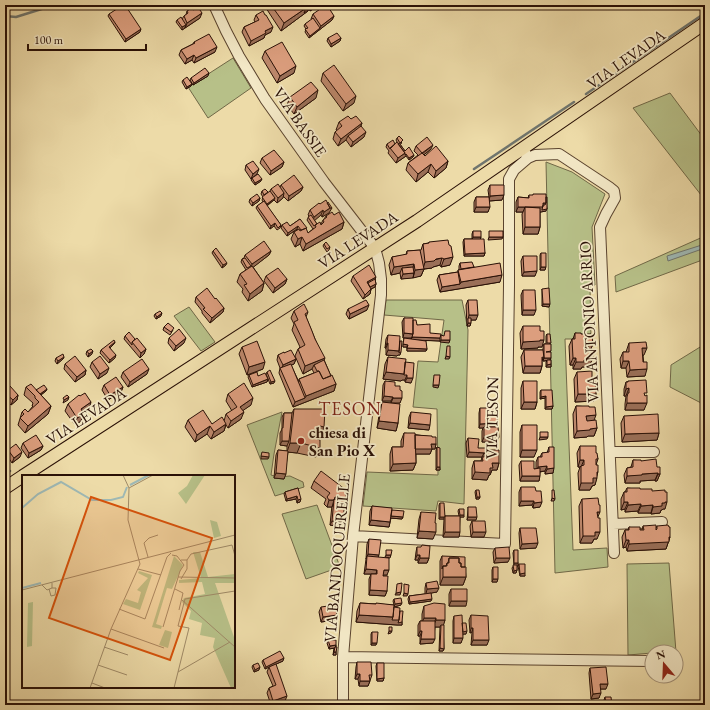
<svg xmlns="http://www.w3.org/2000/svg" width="710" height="710" viewBox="0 0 710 710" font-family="'EB Garamond',serif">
<rect width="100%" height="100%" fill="#eddba8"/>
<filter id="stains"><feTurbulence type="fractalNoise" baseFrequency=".005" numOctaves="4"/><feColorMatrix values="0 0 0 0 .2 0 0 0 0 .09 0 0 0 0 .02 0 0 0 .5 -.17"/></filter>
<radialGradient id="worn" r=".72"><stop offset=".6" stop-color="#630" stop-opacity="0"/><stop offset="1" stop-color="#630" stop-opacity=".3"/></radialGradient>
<path fill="#b7c088" stroke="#706847" d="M233 58 251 88 208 118 188 87Z
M670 93 705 140V200L633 108Z
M546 162 572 172 605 194 592 227 595 285 590 286 591 339H565L573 550 607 548 608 567 555 573Z
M705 236V259L616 292 615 276Z
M386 300H462L468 330 464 504 438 501 436 511 363 506 367 472 438 475 437 409 413 407 418 361 438 362 444 320 384 315Z
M189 307 215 342 201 351 174 316Z
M705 344V405L670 387 671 365Z
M282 412 274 454 271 475 278 477 290 476 303 482 304 487 275 496 247 425Z
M317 505 340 567 306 579 282 514Z
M669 563 676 652H652V653L628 655 627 564Z"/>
<path fill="#9eb8b4" stroke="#6f756e" d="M705 244V248L668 261 667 256Z"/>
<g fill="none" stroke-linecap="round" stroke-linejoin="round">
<path stroke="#6f756e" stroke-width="2.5" d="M5 16 16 17 48 7 52 5
M586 94 705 13
M474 169 574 102
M5 474 10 471"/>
<defs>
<path id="minor" d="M214 5 226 31 239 56 265 99 324 182 375 248 379 263 381 279V295L353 536 343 657V705
M528 158 535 155 559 154 609 187 614 191 615 198 606 214 600 227 614 553
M610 452H654
M613 524 662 522
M353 536 505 544 509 286V179L514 170 528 158 523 149
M343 657 652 661"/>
<path id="major" d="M23 476 417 221 705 23
M5 488 23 476"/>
</defs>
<use href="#minor" stroke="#5a432e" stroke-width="12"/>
<use href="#major" stroke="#291006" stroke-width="14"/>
<use href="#minor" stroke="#f3e8c6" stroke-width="10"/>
<use href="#major" stroke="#eddba8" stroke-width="12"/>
</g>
<path fill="#bd886c" stroke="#291006" d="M264 5H307L308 11 281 31Z
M308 5H319L310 11 308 6Z
M187 11 200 18 182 30 176 22 177 20 182 19 184 16 186 15Z
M109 14 140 32 125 42 108 16Z
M313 14 334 16 332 20 309 38 305 32 306 29 304 26 305 24 312 20 311 19Z
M256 15 271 32 265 35 264 38 249 46 242 32 244 27 255 22 254 20Z
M328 38H341L340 41 331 47 327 41Z
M194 42 215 52 194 63 192 60 185 64 179 55 181 50 193 44Z
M265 51 294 73 277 83 262 58Z
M323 73 354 103 343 111 321 81Z
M208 76 193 85 190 80 191 78Z
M183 80 192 84 191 86 186 89 182 82Z
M290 97 316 98 294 114 287 105Z
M351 119 362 123 361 126 364 137 351 147 346 140 338 146 333 139 335 132 337 130H336L339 122Z
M397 138 402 143 400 144 405 151 414 155 413 157 409 160 406 156 396 163 388 153 389 151 386 147 387 144H395L397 142 396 140Z
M416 146 431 149 424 155 425 156 448 161 446 168 434 178 428 172 416 182 406 170 408 163 418 155 414 151Z
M262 158 284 162 282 167 270 175 260 163Z
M246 165 257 174 251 179 245 170Z
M252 178 261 181 255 185 251 180Z
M281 185 303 187 301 191 288 201 283 196V198L277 203 274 200 267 206 281 225 280 228 277 230 274 226 270 229 256 208 257 206 263 202 262 200 263 197 261 194 262 191 267 194 270 191 271 189 280 187Z
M490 185 502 200 489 201 488 212H474V202L476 197H489L488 190Z
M529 195 546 211 540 212V227L538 234H523L522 214 523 212H516V202L518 197 528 198Z
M260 198 259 201 252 206 249 202 250 199Z
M320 204 331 210 329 211V213L322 217 321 215 314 220 317 224H321L323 220 324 219 326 216 334 215 344 222 342 229 303 251 300 244 295 247 291 239 294 232 298 230 297 229 287 236 281 228 282 225 290 226 300 219 308 233 313 229 314 228 313 229 307 220 309 216 308 215 310 210Z
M473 231 481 237 480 239 485 253 484 256H464L463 242 464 239H472V234Z
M429 242 450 265 441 267 440 265 433 267 432 268 424 269 421 276 401 279 400 273 391 275 389 265 392 257 406 255 407 251 421 250 423 244 429 243Z
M324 244 330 247 329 250 327 252 323 246Z
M213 251 226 265 222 268 212 253Z
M271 251 269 255 253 267 264 283 262 291 248 301 242 292 243 289 237 282 240 274 246 270 241 262 242 259 244 258 245 255Z
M541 253 545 270H540V255Z
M523 256 535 276H522L521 261Z
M460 263 474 267 500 282 440 292 437 280 439 275 458 272V270H459V266Z
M266 276 287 279 285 284 273 293 264 281Z
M353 276 375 279 376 284 375 287 371 289 370 294 363 299 351 281Z
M542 289 549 307 542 306Z
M523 290 534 315H522L521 295Z
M196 297 215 299 224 308 223 312 210 323 202 313V311L195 302Z
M468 300 476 320H471L470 326H467L466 305Z
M348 309 367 310 349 319 346 314Z
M294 311 308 312 306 317 315 339 331 376 336 384 334 391 293 407 279 373 280 368 277 360 278 355 284 353 296 359 294 364 291 365 299 382V379L314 373 312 369 303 374 295 356 298 349 300 347 292 330 294 324 291 318Z
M155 314 161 316 156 319 154 316Z
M404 318 413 320 417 325 430 333 440 341 422 340 427 349 426 351H407V347H403L404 338 411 339V338H403L402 322Z
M523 326 542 347H538V348L521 349 520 333Z
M164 327 173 330 170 335 163 330Z
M575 333 591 336 593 344 590 351V365L589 367H582L581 369H573V365H570L569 346 572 339H573Z
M547 334 550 344 551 367H546V362L547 361H543V358L542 361V366L540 373H523L521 357 524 350H543V346L544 344H546V336Z
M388 335 400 355H398L397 356 386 355V348H385L386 339Z
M125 336 135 339 146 349 144 354 140 358 124 339Z
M169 338 184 343 174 351 168 343Z
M115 342 114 344 110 348 115 358 109 363 100 353 101 350Z
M629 343 644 355H643L645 376 627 377 626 368H621L620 359 623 352H626Z
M242 347 263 369 247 375 239 354Z
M87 351 92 354 88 357 86 354Z
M64 357 63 359 57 364 55 361 56 358Z
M388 357 405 362 411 383 405 382V380H402L401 381 383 379 385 364Z
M92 362 107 373 98 379 90 367Z
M65 364 86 370 85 375 75 382 64 369Z
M123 372 147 374 128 387 121 377Z
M267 372 274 383 270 384 266 374Z
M577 372 592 382 596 394 594 401 575 402 574 379Z
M249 375 258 376 268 379 267 382 252 387 248 377Z
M385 381 395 386 400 390V403H395L398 423 396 431 377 428 380 409 382 402 391 403V401H382L383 385Z
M523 381 537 402 535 409H521V388Z
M628 381 645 396 644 410H625V404L626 396H624V389L626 382H628Z
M104 385 123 387 121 392 108 400 102 390Z
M26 387 36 390 47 389 46 391 41 395 51 406 48 414 25 433 18 425 22 412H28L33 406H32L33 403 24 395Z
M541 390 553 406 552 409H545V398L540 399V392Z
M5 393 18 395 17 400 11 405 5 399Z
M228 394 251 405 243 410 241 419 228 428 226 425 224 431 211 439 207 434 195 442 185 427 188 420 212 424 224 421 226 414 232 411 226 401Z
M68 404 89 410 83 413 84 414 81 421 75 425 65 411Z
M576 406 589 407 597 428 594 436H588L587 437 574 438 573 414Z
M480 408 496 427 497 442H482V431L483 428H479V413Z
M294 409 324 427 320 436H317V439L320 448 316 457 297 453 288 452 284 479 274 478 276 455 278 450 287 451V446L280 445V433L282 429V417L284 413H292Z
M411 412 429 430 408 428 409 417Z
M624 416 659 433 657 440 622 442 621 423Z
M522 425 534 457H520V432Z
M404 433 432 437 436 444 435 449H432L430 454H416V463L413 470 390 471V454L392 447H401V441Z
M468 438 478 448 486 453H487L488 450 499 463 497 470H492L490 475H489L487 480 472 479V468L474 461H481L482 457H467L466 443Z
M23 443 43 446 41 450 28 458 21 448Z
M580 446 596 453 598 459 596 465 597 475 595 485 592 486 590 490H579L578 473 580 467H578L577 453Z
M437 447 440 470H436V450Z
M549 447 553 473 545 474V471L540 472 539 481H520L519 465 521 461 534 469H536V462L538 457H540L542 453H547Z
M5 449 8 450 20 457 12 463 8 457 5 459Z
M633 460 641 461 657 467 660 474 657 481H655V480L640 481V483H625L624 475 627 468 631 467Z
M314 481 346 498 345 500 341 527 330 525 332 505V507H327L324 504 326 499 311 488Z
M521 487 540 507 533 508 532 505 519 506V492Z
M298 488 300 502 297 503 296 499 286 501 284 494 285 492Z
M627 488 652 491 665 509H663L662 510H661L660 513 651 514V513H638V511L625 512V509L621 510V499L624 492H625Z
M476 490 480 497 479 499H476L475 492Z
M582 499 597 539H594L592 543H580L579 506Z
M440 503 445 516H459L458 511 459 509 464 517H460L459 537H443L444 519H439V505Z
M372 506 392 510 403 517 402 519 391 518 389 527 369 525 370 511Z
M468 507 476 520H467L468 510Z
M421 512 433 539 417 538 419 519Z
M472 521 484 537H471L470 526Z
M643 526 656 528 657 526 670 537 666 549 627 551 626 547 623 548 622 537 625 530H628L629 527 640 530H642Z
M520 528 536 548 520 549 519 533Z
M369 539 387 575H383L387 591 385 596 369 595V579L371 574H364L366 559 367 544Z
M417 547 429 558 427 563H418V560H415L416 552Z
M495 548 508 562 494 563 493 552Z
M514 550 518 563V566H517V570L516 573H513L512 568 514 565 513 553Z
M442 556 465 567 466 577 463 585H440V561Z
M519 564 525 576H520L518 566Z
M493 567 497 582H492V570Z
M426 583 437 592 431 593V601L409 604 408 599 409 596 425 594V588Z
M451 589 466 606H449V594Z
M394 599 401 605 394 607 400 611 402 622V625H397L356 622 357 611 360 603 394 605 393 601Z
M424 606 445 620 443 625 444 649 443 651H439L440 627H435L433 643 420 644V636H418V625L420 621H422V614Z
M321 607 335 620 321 622 319 612Z
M471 615 487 645H471L472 632 470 633 469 620Z
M454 616 462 623 466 634H463L461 643H453V621Z
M372 632 376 645H371V634Z
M328 640 336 645V655H333L334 648 329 649 327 643Z
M263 660 283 661 274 665 285 701 274 705H271L267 693 269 688 273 686 267 672 269 667 265 669 262 662Z
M357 662 372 675 368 686H359L358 679H355L356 667Z
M377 663 384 678 383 681H377L376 666Z
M253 665 259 670 254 672 252 667Z
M590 668 606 689H600L599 698 591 699 589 673Z
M605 697 612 705H604V700Z"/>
<path fill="#9a6f58" stroke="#291006" d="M316 5H319L310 11 311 8Z
M306 8 309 9 308 11 281 31 284 23Z
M202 13 200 18 185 28 187 23Z
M334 16 332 20 309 38 310 36 320 28 321 26Z
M186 25 185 28 182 30V27Z
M273 27 271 32 265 35 264 38 249 46 251 41 265 31Z
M141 29 140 32 125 42 126 39Z
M341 38 340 41 331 47V44Z
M217 47 215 52 194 63 196 58Z
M194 55 192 60 185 64 187 59Z
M296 66 294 73 277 83 280 76Z
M209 73 208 76 193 85 194 83Z
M192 84 191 86 186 89 187 87Z
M318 90 316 98 294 114 297 107Z
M356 96 354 103 343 111 346 104Z
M362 123 359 130 348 136 346 140 338 146 341 139Z
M366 132 364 137 351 147 353 142Z
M433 145 431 149 420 158 422 154Z
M405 153 406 154V156L396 163 398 158Z
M414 155 413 157 409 160V158Z
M448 161 446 168 434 178 436 171Z
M284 162 282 167 270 175 271 171Z
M431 164 428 172 416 182 418 174Z
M259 169 257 174 251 179 253 174Z
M262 179 261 181 255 185V183Z
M303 187 301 191 288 201 289 196Z
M284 193 283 198 277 203 278 198Z
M504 195 502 200 489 201 490 196Z
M260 198 259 201 252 206 253 203Z
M275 198 274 200 266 206 267 204Z
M543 203H546L547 209 546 211 541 212H525Z
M476 207H490L488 212H474Z
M518 207H525L523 212H516Z
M330 208H332L329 213 322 217 324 212Z
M323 210 321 215 313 222 314 217Z
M344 222 342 229 303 251 306 244Z
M275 223 274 226 270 229 271 226Z
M298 226 297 229 287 236 288 233Z
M525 227H540L538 234H523Z
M302 237 300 244 295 247 298 239Z
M473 237H481L480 240H472Z
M489 237H503L502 239 488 240Z
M271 251 269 255 251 269 252 264Z
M485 253 484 256H464L465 254Z
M453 257 450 265 441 267 444 259Z
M442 258 440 265 433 267 432 268 424 269 421 276 413 278 415 270 423 269 425 262Z
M227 263 226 265 222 268 223 265Z
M414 264 412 271 402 268 400 273 391 275 394 267Z
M541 267H546L545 270H540Z
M537 271 535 276H522L524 272Z
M414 273 413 278 401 279 403 274Z
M502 275 500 282 440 292 442 287 460 284 461 282Z
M376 277 374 282 367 286V282Z
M287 279 285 284 273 293 275 288Z
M264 283 262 291 248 301 250 294Z
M376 284 375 287 367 291 368 288Z
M371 289 370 294 363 299 365 295Z
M543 304H550L549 307 542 306Z
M369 305 367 310 349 319 350 314Z
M224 308 223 312 210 323 212 318Z
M523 310H536L534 315H522Z
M162 313 161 316 156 319 157 317Z
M469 315H478L476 320H468Z
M468 323H471L470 326H467Z
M404 333 413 334 412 338H403Z
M412 337 440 338V341L411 340Z
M186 338 184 343 174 351 176 346Z
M441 340H450L449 343 440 342Z
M540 340H544L542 347H538V348L521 349 523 342Z
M115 342 114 344 108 350 109 347Z
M387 343H388L386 348H385Z
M403 344 408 345 407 347H403Z
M588 344H593L590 351H585Z
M407 348 427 349 426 351H407Z
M642 348H647L644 355 640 356Z
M146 349 144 354 140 358 141 353Z
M388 350 399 351 401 352 400 355H398L397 356 386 355Z
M93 351 92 354 88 357 89 354Z
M116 355 115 358 109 363 110 360Z
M446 356 450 357 449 359H445Z
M64 357 63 359 57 364 58 361Z
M325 358 322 365H314L312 369 303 374 305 366Z
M544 358H551L550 360 543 361Z
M573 358H576L573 365H570Z
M593 358 589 367H582L581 369H573L576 362Z
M296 359 294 364 281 370 283 365Z
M623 361H629L626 368H621Z
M265 362 263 369 247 375 249 367Z
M551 364V367H546L547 365Z
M525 366H542L540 373H523Z
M109 368 107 373 98 379 100 374Z
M149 369 147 374 128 387 130 382Z
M647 369 645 376 627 377 630 370Z
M86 370 85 375 75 382 77 377Z
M386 372 404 374 407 375 405 380H402L401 381 383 379Z
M407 378H413L411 383 405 382Z
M268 379 267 382 252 387 253 385Z
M275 381 274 383 270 384 271 382Z
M336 384 334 391 293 407 295 402 305 398 306 396Z
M433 385H439L438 388 433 387Z
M123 387 121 392 108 400 110 395Z
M629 388 626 396H624L626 389Z
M47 389 46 391 38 397 39 395Z
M578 394H596L594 401 575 402Z
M18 395 17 400 11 405 13 400Z
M384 396 393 397 391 401H382Z
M546 396 545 398 540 399 541 397Z
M69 397 68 400 63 403 64 400Z
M253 398 251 405 238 414 240 407Z
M393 398H402L400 403H391Z
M91 402 89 410 78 416 81 409Z
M524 402H537L535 409H521Z
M627 403H647L644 410H625Z
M51 406 48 414 25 433 28 426Z
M553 406 552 409H545L546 407Z
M244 412 241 419 228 428 231 421Z
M84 414 81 421 75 425 77 418Z
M596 415 593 423H584L586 416Z
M379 421 398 423 396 431 377 428Z
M410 423 430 425 429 430 408 428Z
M497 423 496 428 484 427 483 428H479L480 424Z
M226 424 224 431 211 439 214 432Z
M210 426 207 434 195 442 197 435Z
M320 426 324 427 320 436H316Z
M597 428 594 436H588L587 437 574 438 577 431 590 429Z
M659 433 657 440 622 442 625 434Z
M484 437H499L497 442H482Z
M540 437H548L547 439 539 440Z
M282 441H289L287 446 280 445Z
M290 443H301L297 453 287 452Z
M431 444H436L435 449H432L430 454H412L414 449Z
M43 446 41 450 28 458 29 453Z
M522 450H537L534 457H520Z
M22 452 20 457 12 463 14 458Z
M469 452 484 453 482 457H467Z
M261 456 269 457 268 459H261Z
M580 460H584L581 467V466L580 467H578Z
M416 463 413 470 390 471 393 464Z
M492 463H499L497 470H492L490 475H489L487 480 472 479 475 472Z
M547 466 545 471 536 472 538 467Z
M437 467H440V470H436Z
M554 468 553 473 545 474 547 469Z
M597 472H598L596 478H597L595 485 592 486 590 490H579L581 483 593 478Z
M276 473 286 474 284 479 274 478Z
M658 473 655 480 640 481V483H625L627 476 642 474Z
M658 474H660L657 481H655Z
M522 476H540L539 481H520Z
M297 496 296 499 286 501 287 499Z
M335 497 346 498 343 505 334 504Z
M477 497H480L479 499H476Z
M552 498 555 499 554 501H551Z
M301 499 300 502 297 503 298 500Z
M329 500H334L332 507H327Z
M521 501H534L532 505 519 506Z
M542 502 540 507 533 508 534 503Z
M624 502H628L625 509 621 510Z
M665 502H667L665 509H663L662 510H661L660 513 651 514 653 507Z
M641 504 638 511 625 512 628 505Z
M653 505 651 513H638L641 506Z
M597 512H600L597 519Z
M460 515H464V517H459Z
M390 516 403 517 402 519 390 518Z
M440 517H444V519H439Z
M468 517H477L476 520H467Z
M371 520 390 522 389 527 369 525Z
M332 521 343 522 341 527 330 525Z
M419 531 436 532 433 539 417 538Z
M445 532H460L459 537H443Z
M473 532H486L484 537H471Z
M595 532H600L597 539H594L592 543H580L583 536Z
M670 537 666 549 627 551 629 544Z
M626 540H629L626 547 623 548Z
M538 543 536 548 520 549 522 544Z
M368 554 379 555 377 560 367 556 366 559Z
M386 555H391L390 558 385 557Z
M417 555H420L418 560H415Z
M420 558H429L427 563H418Z
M496 558H510L508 562 494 563Z
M514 563H518V566H514Z
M366 569 377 570 376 574H364Z
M384 570H389L387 575H382Z
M517 570 516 573H513L514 571Z
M525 573V576H520V574Z
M443 577H466L463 585H440Z
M493 579H498L497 582H492Z
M439 588 437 592 426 594 427 589Z
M370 590 387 591 385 596 369 595Z
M401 592 400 595H395L396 593Z
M404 593 408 594 407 596H403Z
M432 599 431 601 409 604 410 602Z
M451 601H467L466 606H449Z
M402 603 401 605 394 607 395 604Z
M337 615 335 620 321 622 323 617Z
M359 615 393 617 402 622V625H397L356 622Z
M424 618H436L433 626 421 625Z
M436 620H445L443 627 441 625 440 627H433Z
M471 628H473L472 632 470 633Z
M389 631H392L391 633 388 634Z
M420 631H422L420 636H418Z
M467 631 466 634H460L461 632Z
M454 638H463L461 643H453Z
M421 639H435L433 643 420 644Z
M473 640H489L487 645H471Z
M372 643H377L376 645H371Z
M336 645 335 648 329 649 330 646Z
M440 648 444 649 443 651H439Z
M334 652H336V655H333Z
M284 658 283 661 265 669 266 667Z
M260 667 259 670 254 672 255 670Z
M357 674H360L358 679H355Z
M384 678 383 681H377V679Z
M360 681H370L368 686H359Z
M600 684H608L606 689H598Z
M601 693 599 698 591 699 593 694Z
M287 696 285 701 274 705H272L273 701Z"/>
<path fill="#dc9e7e" stroke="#291006" d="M123 5H125L141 29 126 39 109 14Z
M271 5H304L306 8 284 23Z
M304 5H307L309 9 304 13 306 8Z
M309 5H316L311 8Z
M326 5H327L334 16 321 26 313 14Z
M198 7 202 13 187 23 184 16 188 13 187 11 192 8 193 10Z
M263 11 265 15H266L273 27 265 31 266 33 251 41 244 27 259 20 256 15Z
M181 17 186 25 182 27 177 20Z
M313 18 320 28 310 36 305 29 308 28 305 24Z
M337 33 341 38 331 44 328 38Z
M209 34 217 47 196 58 194 55 187 59 181 50 195 43 194 42Z
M282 42 296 66 280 76 265 51Z
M334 65 356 96 346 104 323 73Z
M205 68 209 73 194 83 191 78Z
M187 77 192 84 187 87 183 80Z
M311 82 318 90 297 107 290 97Z
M348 116 351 119 356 116 362 123 341 139 335 132 342 126 339 122Z
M361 126 366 132 353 142 348 136Z
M399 136 403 140 400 143 397 138Z
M427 137 433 145 422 153 416 146Z
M393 140 395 144 390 149 387 144Z
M397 142 405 153 398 158 390 148Z
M399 143 405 151 409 147 414 155 409 158 406 154 405 155V153L398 144Z
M436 146 448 161 436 171 431 164 418 174 408 163 422 153 425 156Z
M274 150 284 162 271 171 262 158Z
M253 161 259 169 253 174 246 165Z
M258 174 262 179 255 183 252 178Z
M294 175 303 187 289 196 281 185Z
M278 184 284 193 278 198 271 189Z
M490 185H504V195L490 196Z
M265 189 268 192 264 195 262 191Z
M270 191 275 198 267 204 262 197Z
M257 194 260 198 253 203 250 199Z
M533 194H546V203H543V207H518V197L529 198V195H533Z
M476 197H489L490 207H476Z
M546 197H547V209L542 210 543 205H545L546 203Z
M326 200 330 208 324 212 323 210 314 217 310 210 319 203 320 204Z
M264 201 281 225 278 228 275 223 271 226 257 206Z
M328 202 332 208H330L327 203Z
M525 207 540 208V227H525Z
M332 212 334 215 339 212 344 222 306 244 302 237 298 239 294 232 299 229 300 231 306 228 308 233 316 227 315 225 320 222 321 225 324 222 323 220 327 217 326 216Z
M311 215 317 224 314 226 308 217Z
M300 219 307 228 301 230 298 226 288 233 282 225 287 222 290 226Z
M473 231H481V237H473Z
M489 231H503V237H489Z
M464 239H484L485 253 465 254Z
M448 240 449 245 451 246 453 257 444 259 442 258 436 259 434 261 425 262 423 244 429 243V242Z
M264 241 271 251 252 264 245 255Z
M326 242 330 247 327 249 324 244Z
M216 248 227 263 223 265 213 251Z
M420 250 424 269 415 270 414 264 394 267 392 257 407 254V251Z
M541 253H546V267H541Z
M523 256H537V271L524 272Z
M245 258 251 266 247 268 242 259Z
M472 262 474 267 461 269 460 263Z
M500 263 502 275 461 282 458 270Z
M369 265 376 277 367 282 371 289 365 295 353 276Z
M252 266 264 283 250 294 244 285 247 284 240 274Z
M413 267 414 273 403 274 402 268Z
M278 268 287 279 275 288 266 276Z
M458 272 460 284 442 287 439 275Z
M375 279 376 284 370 287 368 283Z
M207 288 215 299 216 298 224 308 212 318 203 309 205 308 196 297Z
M549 288 550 304H543L542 289Z
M523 290H535L536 310H523Z
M366 300 369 305 350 314 348 309Z
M468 300H477L478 315H469Z
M304 304 308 312 305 314 312 331 315 339 325 358 305 366 298 349 305 345 294 322 298 320 294 311Z
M160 311 162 313 157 317 155 314Z
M404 318H413V334L404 333Z
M468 318H471V323H468Z
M413 320H416L417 325 430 324V333L441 334 440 338 412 337 413 334Z
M168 323 174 328 171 332 164 327Z
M523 326H540V331H544V340H540V341L523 342Z
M179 329 186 338 176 346 169 338Z
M445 331H450V340H441V335L444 336Z
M129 332 135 339 132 342V345L125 336Z
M575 333H581V334H591V336H592L593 344H588V351H592L593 358H591L592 360H584V362H576V358H573L572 339H575Z
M547 334H550L551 343H547Z
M388 335 400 336 399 351 388 350V343H387Z
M137 338 146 349 141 353 132 342Z
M404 338 426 341 427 349 407 348 408 345 403 344Z
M114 340 115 342 109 347 116 355 110 360 101 350Z
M257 341 265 362 249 367 242 347Z
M400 341H402L401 352 399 353Z
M646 342 647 348H642L643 362H647V369L630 370 629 361H623V352H629V343Z
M544 344H551V351L546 352H551V358H544Z
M447 346H450V357L446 356Z
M91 349 93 351 89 354 87 351Z
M291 350 296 359 283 365 278 355 284 352V353Z
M524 350H543L544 358 542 357V366H525Z
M63 354 64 357 58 361 56 358Z
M75 356 86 370 77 377 65 364Z
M100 356 109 368 100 374 92 362Z
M388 357 406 359 404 374 386 372Z
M142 359 149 369 130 382 123 372Z
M324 360 331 376 323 379 319 371H317L314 365Z
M547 360H551V364L547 365Z
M405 362 414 363 413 378H407V375H404Z
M291 364 305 398 295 402 280 368Z
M270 370 275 381 271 382 267 372Z
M319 371 323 379 332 375 336 384 306 396 299 379Z
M592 371V382H596V394H578L577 372Z
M257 372 258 376 265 373 268 379 253 385 249 375Z
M434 375H440L439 385H433Z
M116 377 123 387 110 395 104 385Z
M646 380 647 393H644L645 396 647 395V403H627V397L628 393H629V388L626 389V382H628V381Z
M385 381 395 382V386H400V390L402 391V398H393V397L384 396Z
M523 381H537V402H524Z
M244 383 253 398 240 407 244 412 231 421 226 414 237 407 228 394Z
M31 384 51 406 28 426 20 418 24 414 22 412 25 409 28 412 39 402 35 398V396L26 387Z
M44 385 47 389 40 394 36 390Z
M10 386 18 395 13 400 5 393Z
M541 390H552L553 406 546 407V396L541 397Z
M85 393 91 402 81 409 84 414 77 418 68 404 79 395 80 396Z
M67 395 69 397 64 400 63 398Z
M382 402 400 404 398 423 379 421Z
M576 406H589V407H595L596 415 586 416 587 421 596 420 597 428 590 429V430L577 431Z
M480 408H496V414H498L497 423 480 424Z
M294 409H325L324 427 320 426 317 439 320 440V448L301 443H290Z
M203 410 212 424 222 417 226 424 214 432 210 426 197 435 188 420Z
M411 412 431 414 430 425 410 423Z
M284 413H292L289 441H282V428H283Z
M658 414 659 433 625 434 624 416Z
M522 425H537V450H522Z
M484 427H498L499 437H484Z
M540 432H548V437H540Z
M404 433H415L416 463 393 464 392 447H403Z
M36 435 43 446 29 453 23 443Z
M415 435 432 436V437H436V444H431L432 449H415Z
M468 438 479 439 478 448H487L486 453 469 452Z
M16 444 22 452 14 458 8 450Z
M580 446H596V453H597L598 459H596V465H598V472H597V478H593V483H581V466L584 465V460H580Z
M437 447 440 448V467H437Z
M549 447H554V468L547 469V466L538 467V457H542V453L549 452Z
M7 448 9 451 8 450 7 452 9 455 6 456 5 455V449Z
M278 450 288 451 286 474 276 473Z
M488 450H499V463H492L493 468H490V473L475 472 474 461H483L482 457H484V453H488Z
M262 452 269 453V457L261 456Z
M656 459 657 467H660V474H658V473L642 474V475L627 476V468L633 467V460H641V461Z
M521 461H534V469L540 468V476H522Z
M321 471 346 490V498L335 497 334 500H329L327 497 330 493 314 481Z
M521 487H535L536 491H541L542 502 534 503V501H521Z
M298 488 301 499 298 500 297 496 287 499 285 492Z
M627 488H640V489H652V491L665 490V492H667V502H665V503H662V506L653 507V505L641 506V504L628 505V502H624V492H627Z
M476 490H479L480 497H477Z
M552 490H554L555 499 552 498Z
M598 498 599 505H600V512H597L598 518H600V532H595V536H583L582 499Z
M334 499 345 500 343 522 332 521Z
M440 503H444L445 517H440Z
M372 506 392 508 390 522 371 520Z
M468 507H476L477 517H468Z
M459 509H464V515H460Z
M392 510 404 511 403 517 391 516Z
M421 512 436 513 435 523H436V532L419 531Z
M445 516H460V532H445Z
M472 521H485L486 532H473Z
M656 525V530L657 529V526L668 525 669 527H670V537H669V542L629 544V540H626L625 530H629V527H640V530H644L643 526Z
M520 528H536L538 543 522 544Z
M369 539 381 540 379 555 368 554Z
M422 545 430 546 429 558H420V555H417V547H421Z
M509 547 510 558H496L495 548Z
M386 550H392L391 555H386Z
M514 550H518V563H514Z
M367 556 389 558V570H384L383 576H388L387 591 370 590 371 574H377V570L366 569Z
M442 556 465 557V567H461V563H459V558H449L448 563H447L446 566H443L442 569Z
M449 558H459V563H461V567H466V577H443V566H447V563H449Z
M519 564H525V573L520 574Z
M513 565H517V570L514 571Z
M493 567H498V579H493Z
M437 581 439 588 427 589 426 583Z
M402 583 401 592 396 593 397 584Z
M404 584 409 585 408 594 404 593Z
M451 589H467V601H451Z
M431 593 432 599 410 602 409 596Z
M401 598 402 603 395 604 394 599Z
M360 603 376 604V603L394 605 393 617 359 615Z
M434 603 445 604V620H436V618H424V606Z
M335 605 337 615 323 617 321 607Z
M394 607 400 608 399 620H392L393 617Z
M400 611H403L402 622 398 623 399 620Z
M462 615 463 638H454V616Z
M471 615 488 616 489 640H473V628H471Z
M420 621H435V639H421L422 631H420Z
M462 623H466L467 631 463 632Z
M441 625H444V649L440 648Z
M389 627H392V631H389Z
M372 632H378L377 643H372Z
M328 640H336V645L330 646Z
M335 647H337L336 652H334Z
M280 651 284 658 266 667 263 660Z
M357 662H371L372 675H369L370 681H360V674H357Z
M258 663 260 667 255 670 253 665Z
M377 663H384V678L377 679Z
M276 664 287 696 273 701 269 688 276 685 269 667Z
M606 667 608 684H600L601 693 593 694 590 668Z
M605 697H611L612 705H606Z"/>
<circle fill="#8f2418" stroke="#f3e8c6" stroke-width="1.5" cx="301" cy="441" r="4"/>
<g text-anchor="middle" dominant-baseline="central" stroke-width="3.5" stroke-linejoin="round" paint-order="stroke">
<g font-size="16" fill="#291006" stroke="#f3e8c6">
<text transform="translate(626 59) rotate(-35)">VIA LEVADA</text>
<text transform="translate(300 122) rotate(55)">VIA BASSIE</text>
<text transform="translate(358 240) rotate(-33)">VIA LEVADA</text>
<text transform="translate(589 322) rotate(-93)">VIA ANTONIO ARRIO</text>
<text transform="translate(86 416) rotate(-33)">VIA LEVADA</text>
<text transform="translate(492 418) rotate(-89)">VIA TESON</text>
<text transform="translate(337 558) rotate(-85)">VIA BANDOQUERELLE</text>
</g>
<g font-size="16" font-weight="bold" fill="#291006" stroke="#f3e8c6" text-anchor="start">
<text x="309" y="432">chiesa di<tspan x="309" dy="18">San Pio X</tspan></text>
</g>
<g font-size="18" letter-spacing="1" fill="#7a1f14" stroke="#f3e8c6">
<text x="350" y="408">TESON</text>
</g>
</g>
<g transform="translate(22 475)">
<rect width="213" height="213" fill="#eddba8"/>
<path d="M171 0H183L164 29 156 18 165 11ZM188 45 195 47 199 61 192 63ZM171 77H178L186 102 213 99V108H193L213 165V213H209L191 172 193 163 178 160 180 148 167 144 169 136 160 127 162 123 183 119 180 107 157 108V105L179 103ZM152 81 161 90 150 114 145 113 134 149 140 151 139 154 130 152ZM117 96 130 100 118 135 101 129 104 124 116 128 119 117 115 115 126 103 116 98ZM11 127 10 171 5 172 6 128ZM143 155 150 157 146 173 137 170Z" fill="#b7c088"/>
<path fill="none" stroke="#9eb8b4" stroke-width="2" d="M108 10 127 0M0 33 16 19 39 7 70 25H89L101 22 105 12M0 113 19 108"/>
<path fill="none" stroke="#9f8a67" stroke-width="1" d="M107 13 131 0M126 82 122 68 127 63 136 60M165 85 169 79 210 70 213 81M116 94 139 100M156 102 213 103M159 104 165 94V85H159M20 110 25 115 30 113V108M27 114 29 121 33 120 34 113H30M153 114 161 118 157 135M0 115 213 60M160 125 213 172M97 134 123 144 145 82 149 78M141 152 158 96 162 90 155 81 150 80M89 154 142 173M82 172 106 180M76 190 105 200M156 197 208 167M70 208 83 213M68 213 89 154 118 89 106 45 107 13 101 0M152 213 167 153 156 151 163 124 213 116"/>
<path fill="#d5520b" fill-opacity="0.15" stroke="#d5520b" stroke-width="2" d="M69 22 190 63 148 185 27 143Z"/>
<rect width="213" height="213" fill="none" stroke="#291006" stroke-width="2"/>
</g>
<rect width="710" height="710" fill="none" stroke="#eddba8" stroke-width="20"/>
<rect x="6" y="6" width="698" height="698" fill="none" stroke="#291006" stroke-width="2"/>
<rect x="10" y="10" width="690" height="690" fill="none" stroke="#291006"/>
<g transform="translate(664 664) rotate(341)"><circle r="19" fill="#f3e8c6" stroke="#a29279"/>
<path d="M0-3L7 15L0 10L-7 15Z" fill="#8f2418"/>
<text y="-6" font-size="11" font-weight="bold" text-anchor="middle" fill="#291006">N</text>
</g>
<path d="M28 44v6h118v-6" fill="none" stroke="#291006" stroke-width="2"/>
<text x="34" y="44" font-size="12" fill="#291006" stroke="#f3e8c6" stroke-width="3" paint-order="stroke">100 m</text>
<rect width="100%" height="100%" filter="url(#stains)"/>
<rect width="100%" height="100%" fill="url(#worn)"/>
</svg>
